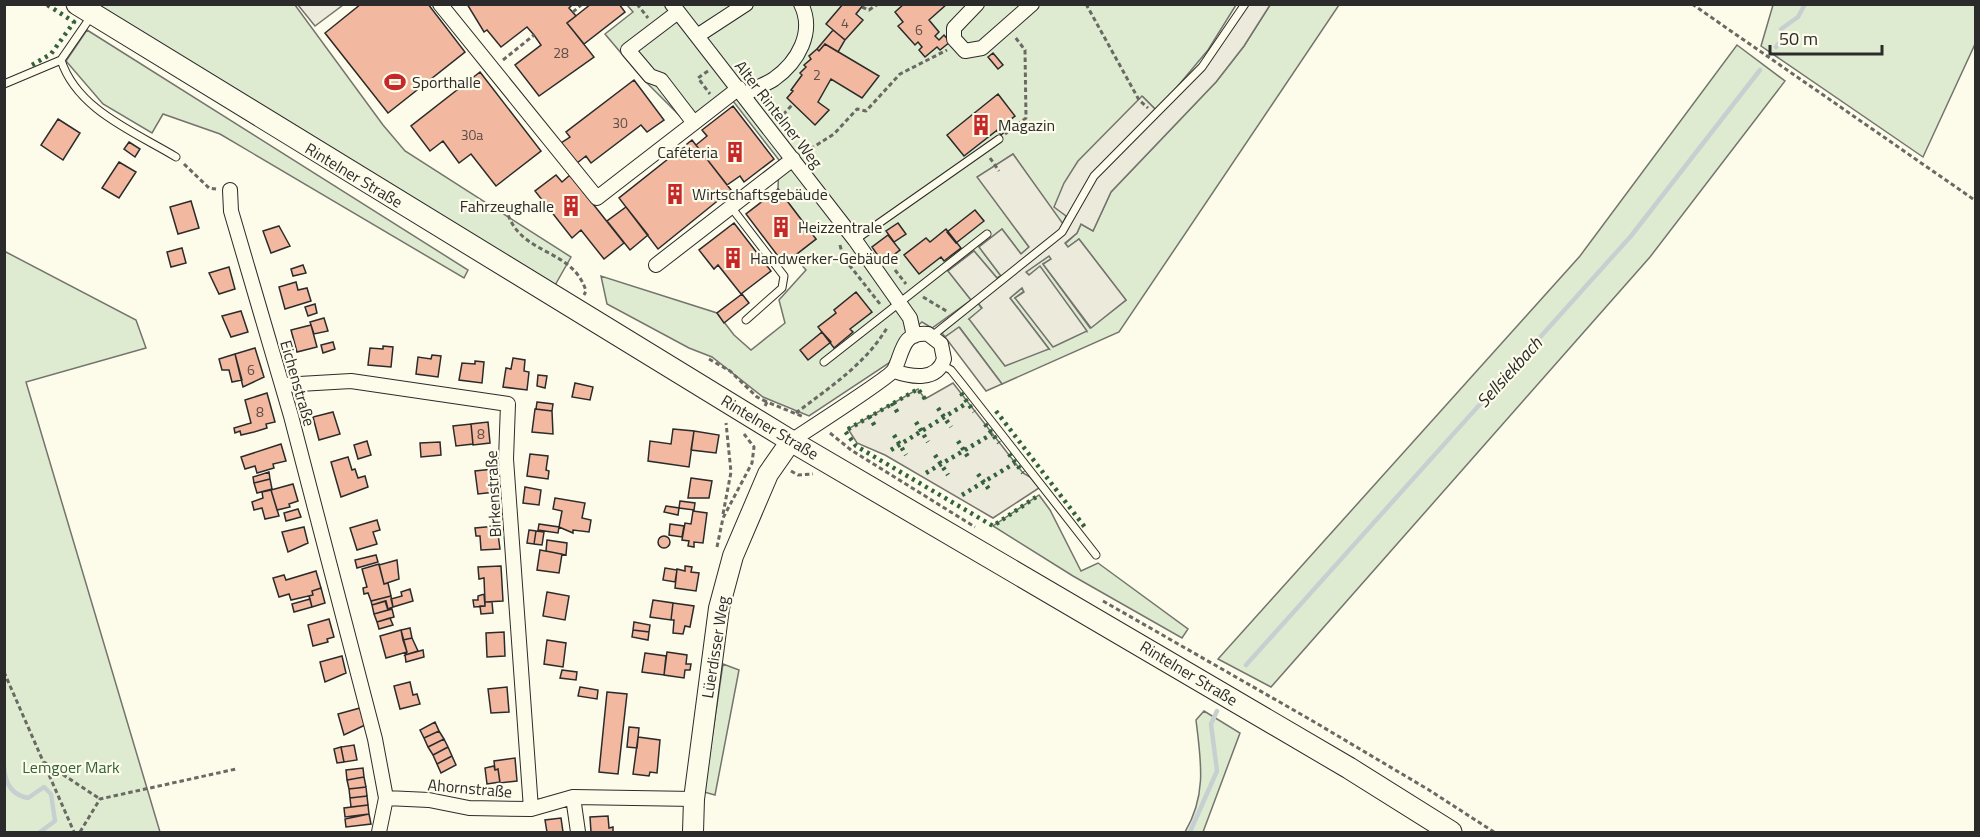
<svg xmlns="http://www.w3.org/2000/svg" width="1980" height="837" viewBox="0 0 1980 837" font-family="'Titillium Web',sans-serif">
<rect width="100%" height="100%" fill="#fdfbea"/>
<path fill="#deebd1" stroke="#74746e" stroke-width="1.5" d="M94 5H295L383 125 405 151 571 257 550 294Z
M627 5H1236L1208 50 1157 111 1143 97 1062 224 1013 154 978 177 1029 247 1021 254 1002 229 979 247 1001 276 997 278 974 251 948 271 971 300 932 328 922 322 902 340 889 363 809 416 763 397 712 357 689 348 607 304 601 276 717 313 734 335 751 350 785 323 779 300 806 270 794 256 816 239 778 189 779 160 726 92 685 121 643 79 605 34 633 12Z
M1270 5H1339L1119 332 1002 384 960 328 945 337 942 333 978 303 982 309 969 319 1049 349 1010 298 1022 288 1024 291 1015 298 1086 331 1040 267 1029 275 1026 272 1049 256 1052 259 1043 264 1090 328 1126 300 1079 239 1068 247 1065 244 1077 233 1081 224 1093 231 1111 192 1216 82 1244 46Z
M1773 5H1975V44L1923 157 1761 46Z
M87 30 468 270 464 278 220 134 163 114 152 133 103 104 66 61Z
M1737 45 1785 81 1650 257 1271 687 1218 659 1580 256Z
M4 251 136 320 146 348 26 382 160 832H5Z
M1039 495 1050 510 1081 571 1098 563 1188 629 1182 638 1073 576 993 526Z
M723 664 739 670 715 795 704 792Z
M1204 711 1240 733 1203 832H1185C1207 795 1201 761 1196 720Z"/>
<path fill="#eceadb" stroke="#74746e" stroke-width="1.5" d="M298 5H343L315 26Z
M1245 5H1270L1244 46 1216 82 1111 192 1093 231 1081 224 1077 233 1065 243 1068 247 1079 239 1126 300 1091 328 1043 264 1051 259 1049 256 1026 272 1029 275 1040 266 1087 331 1053 347 1015 298 1024 292 1022 288 1010 298 1049 349 1005 366 969 319 982 308 974 298 971 300 948 271 974 251 997 278 1001 276 979 247 1002 229 1021 254 1029 247 977 177 1013 154 1063 224 1066 216 1054 207 1064 183 1078 161 1142 96 1157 111 1202 67Z
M959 327 1002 384 986 391 945 337Z
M953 383 1023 473 1030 477 1039 488 993 518 885 455 857 443 848 429 918 389 925 399Z"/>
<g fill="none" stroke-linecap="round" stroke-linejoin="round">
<path stroke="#c7d0d0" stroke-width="4.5" d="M1776 47 1781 41V29L1798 17 1805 4
M1246 665 1631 236 1760 70
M4 767C5 783 12 795 28 798L44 787 51 794 55 821 40 832
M1190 832 1217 771 1211 724 1217 711"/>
</g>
<path fill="#f2b8a0" stroke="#2b2b2b" stroke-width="1.5" d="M361 4H428L465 52 388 113 325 33Z
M467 4H573L569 8 576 16 567 23 594 57 539 96 515 65 541 45 534 35 527 27 501 47 487 30 484 32Z
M591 4H619L625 12 584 44 567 23Z
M864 4 856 14 863 20 845 40 826 24 843 4Z
M904 4H947L929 20 939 32 935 36 939 40 944 35 950 42 940 50 937 47 925 57 919 50 922 47 918 42 915 45 898 26 903 22 895 12Z
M833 30 845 40 838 52 825 44 819 51 817 49Z
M825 44 879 76 862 98 831 79 818 102 829 110 815 125 787 98 793 91 791 90 802 75 800 73 806 67 804 65 811 59 809 56 817 49 819 51Z
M993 53 1003 65 998 69 988 57Z
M480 72 541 151 496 186 471 154 459 163 443 141 430 151 411 126Z
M634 80 664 120 647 132 641 125 591 163 586 156 577 163 561 143 570 137 566 132Z
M998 94 1015 116 964 156 947 135Z
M733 106 774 159 744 182 740 176 727 185 696 145 707 136 702 130Z
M58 119 80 133 63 160 41 145Z
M1008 121 1012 126 1001 135 997 130Z
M692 140 731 190 658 249 619 198Z
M129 142 140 149 135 157 124 149Z
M119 162 136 172 119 198 102 188Z
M556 175 562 182 570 175 624 243 604 259 581 230 572 238 535 191Z
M778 189 816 239 784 264 746 214Z
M191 201 199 228 178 234 170 207Z
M626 207 648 235 630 250 607 221Z
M975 210 984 221 956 243 947 232Z
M734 223 771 271 741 294 718 265 714 269 699 250Z
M898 223 906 234 894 242 886 231Z
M279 226 290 246 271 253 263 231Z
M946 229 961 248 944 261 941 257 919 274 904 255 926 238 930 242Z
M888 235 900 250 883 263 872 247Z
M182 248 186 263 171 267 167 252Z
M303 265 306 273 293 276 291 269Z
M229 267 235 289 219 294 209 273Z
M296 282 298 290 307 288 311 301 285 309 279 287Z
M856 292 872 312 850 329 853 332 834 348 818 327 836 313 834 310Z
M742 294 749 303 724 323 717 313Z
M315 304 317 313 308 316 305 307Z
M241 311 248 332 231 337 222 316Z
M324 318 328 331 314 334 310 322Z
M311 325 317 347 297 352 291 330Z
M822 332 831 342 808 360 800 350Z
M333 342 335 349 323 353 321 345Z
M383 346 393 347 391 367 368 365 370 348 383 349Z
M255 348 264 377 243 387 235 354Z
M235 354 242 380 232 382 229 370H222L219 359Z
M432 355 441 356 438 377 416 374 418 357 431 359Z
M513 358 525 360 524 371 529 372 527 390 503 387 506 368 511 369Z
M475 361 484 362 482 383 459 380 462 363 475 364Z
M538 375 547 376 545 388 537 386Z
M575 383 593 387 590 400 572 397Z
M267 393 275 422 266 424 267 428 254 432 241 435 240 431 235 433 234 428 251 423 245 400Z
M537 402 553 404 552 411 536 409Z
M535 409 552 411 553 434 532 432Z
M333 412 340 434 319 440 313 417Z
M488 422 490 443 473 445 471 424Z
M471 424 473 444 456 446 453 426Z
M673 429 694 431 689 467 648 461 650 441 671 444Z
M694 431 719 435 716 453 691 450Z
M367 441 371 455 358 459 354 445Z
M440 442 441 455 421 457 420 443Z
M281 444 286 461 273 464 274 468 257 473 255 466 245 469 241 457Z
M530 454 548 456 546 470 549 471 548 479 527 476Z
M348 457 352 470 355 469 358 478 365 476 368 487 341 497 331 462Z
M493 469 495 492 478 494 475 471Z
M269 472 270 479 254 483 253 477Z
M691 478 712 481 709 498H688Z
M270 479 272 489 257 493 254 483Z
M293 484 298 501 289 504 290 507 277 510 271 490Z
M525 487 541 490 539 505 523 503Z
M271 490 279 516 265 519 262 508 254 510 252 502 263 498 262 492Z
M555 498 585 503 582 518 591 520 589 532 573 530V533L559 527 562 511 553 509Z
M680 501 695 503 694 510 679 508Z
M666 506 679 508 678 515 664 512Z
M298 509 301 517 286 521 284 513Z
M693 511 707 513 703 543 694 542V547L688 546 689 541 682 540 685 523 691 524Z
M377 520 380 530 373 532 377 544 357 550 350 528Z
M539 524 559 527 558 533 538 530Z
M670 524 684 526 682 537 669 535Z
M497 526 500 549 481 550 480 536H476L475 528Z
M304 527 308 543 288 552 282 532Z
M529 530 536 531 534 544 527 543Z
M536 531 544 532 542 545 534 544Z
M658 542a6 6 0 1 1 12 0a6 6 0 1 1-12 0Z
M547 540 567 543 566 555 546 551Z
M540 550 562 554 559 573 537 570Z
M376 555 378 562 357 568 355 560Z
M397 560 399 579 384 584 379 565Z
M379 564 384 584 388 583 391 596 371 601 368 593 364 594 363 588 367 587 362 569Z
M501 566 503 601 485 602 484 578 479 579 478 567Z
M685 566 692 567 691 572 699 573 696 591 675 588 677 569 685 571Z
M665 568 677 570 675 582 663 580Z
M316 571 321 588 312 591 313 595 291 600 289 594 279 597 273 578 284 575 286 580Z
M321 588 325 603 312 607 309 596 313 595 312 591Z
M410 589 413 601 393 607 391 599 402 596 401 592Z
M547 592 569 596 565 620 543 616Z
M484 594 485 606 474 607 473 600H478V596Z
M391 596 393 607 388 609 386 601 372 605 371 601Z
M310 599 312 607 294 612 292 604Z
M653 600 673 603 671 620 650 617Z
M385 601 388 610 374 614 372 605Z
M485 602H492L493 613 481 614 480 606H485Z
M673 603 694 606 690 627 685 626 683 634 673 633 674 620H671Z
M392 609 394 617 377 622 374 614Z
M390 618 393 625 379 629 377 622Z
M329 619 334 637 327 639 328 642 313 646 308 625Z
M634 622 650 625 649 632 633 630Z
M410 628 412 638 403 640 401 630Z
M401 630 407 652 386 658 380 636Z
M633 630 649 632 648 640 632 637Z
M504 632 505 656 487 657 486 633Z
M412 638 418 651 405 655 407 652 403 640Z
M547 640 566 643 563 667 544 664Z
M423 650 424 657 406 662 405 655Z
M667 652 687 655 686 664H691L690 670H685L684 678 664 675Z
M645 653 666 656 664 675 642 672Z
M342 656 346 673 325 682 320 662Z
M562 670 577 672 576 680 560 678Z
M410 682 413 695 417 694 420 704 400 709 394 686Z
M507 687 509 712 491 713 488 689Z
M580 687 598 690 597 699 578 696Z
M607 692 627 694 618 774 599 772Z
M360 708 365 725 344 735 338 714Z
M435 722 439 731 424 738 420 730Z
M629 727 639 728 637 748 627 747Z
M439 731 444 739 428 747 424 738Z
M638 737 660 740 657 773 650 772 649 776 633 774Z
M444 739 448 747 433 755 428 747Z
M354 745 357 760 344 762 341 747Z
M341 747 344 762 337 763 334 749Z
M448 747 452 756 437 764 433 755Z
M452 756 456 765 441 773 437 764Z
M515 758 517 781 500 783 498 769 495 770 494 761Z
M494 766 495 770 498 769 500 782 487 784 485 768Z
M363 768 364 777 347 780 346 770Z
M364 777 366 787 349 789 347 780Z
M366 787 367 796 350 798 349 789Z
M367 796 368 805 351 807 350 798Z
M368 805 369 814 345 817 344 808Z
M369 814 371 824 346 827 345 819Z
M608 816 609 828 613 827V832H591L590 817Z
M561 818 563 832H547L545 820Z"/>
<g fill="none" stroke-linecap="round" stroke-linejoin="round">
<defs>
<path id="lane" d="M61 60C77 110 135 132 176 157
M4 84 61 60 92 15
M731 207 784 276 782 288 746 320
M855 240 999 139
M932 336 1062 232 1094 176 1202 67 1245 4
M824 362 987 234
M942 365 951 370 963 385 1096 555"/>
<path id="street" d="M440 4 597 198 694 123
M672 4 855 240 910 318 914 336
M977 4 954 28V39L965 51 982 48 1032 4
M678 12 628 50 650 76 661 80 694 123 739 88
M697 36 746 4
M744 95C754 88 765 85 774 79 798 62 815 32 801 4
M230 190 231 211 291 416 375 739 386 798 379 832
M656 265 793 159
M282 385 351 381 508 404 506 459 531 809
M791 441C806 431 889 378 894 370 903 354 901 331 928 334L941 344 944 359C937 382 911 377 894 371
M573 797 578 832
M386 798 429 800 469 808 531 809 573 797 694 799"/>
<path id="secondary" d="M693 832 694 799 719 608 733 556 768 474 791 441"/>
<path id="primary" d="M77 4 791 441 1349 768 1451 832"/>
</defs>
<use href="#lane" stroke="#2b2b2b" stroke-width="9"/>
<use href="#street" stroke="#2b2b2b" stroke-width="16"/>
<use href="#secondary" stroke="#2b2b2b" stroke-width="22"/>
<use href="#primary" stroke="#2b2b2b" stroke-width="23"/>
<path stroke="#6a6964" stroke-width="3" stroke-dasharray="4.5 3" stroke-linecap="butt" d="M637 4 648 18
M1086 4 1139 100 1148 108
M1692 4 1976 201
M862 7 869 10 878 4
M573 12 582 4
M503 60 534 35
M708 71 698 78 710 94
M778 120 793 104
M1005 134 1026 118 1025 50 1015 37
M804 153 834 134 857 109 866 111 900 74 947 50
M990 158 999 171
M184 164 209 188 216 189
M506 208C518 257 572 246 586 291L584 295
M840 245 843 257 880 304
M895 270 906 284
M923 297 948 312
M709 359 730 371 757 397 767 402
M765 406 767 402 804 417
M796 413C830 387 867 363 888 326
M830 433 851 450 975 527
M791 471 798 475 813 474
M723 514 731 472 726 423
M717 547 723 518 752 463 754 447 744 434
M1103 601 1311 720 1429 790 1494 832
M4 672 74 832
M44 762 100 799
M80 832 100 799 236 769"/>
<use href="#lane" stroke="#fdfbea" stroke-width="7"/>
<use href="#street" stroke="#fdfbea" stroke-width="14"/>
<use href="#secondary" stroke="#fdfbea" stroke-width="20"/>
<use href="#primary" stroke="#fdfbea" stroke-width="21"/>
<path stroke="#34623c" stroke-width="4.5" stroke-dasharray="3 4.5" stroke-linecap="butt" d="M32 65 51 54 74 22 46 4
M961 393 974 412
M925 399 918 389 845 431 856 446 993 526 1039 495
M892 403 899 415
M938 408 951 427
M996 411 1087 530
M869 416 876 428
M916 422 928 442
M985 424 999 443
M894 435 906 455
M958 441 970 460
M891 450 967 403
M1009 454 1023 473
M935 455 948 475
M926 473 992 434
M978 474 991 492
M962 495 1015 463"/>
</g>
<defs>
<symbol id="stadium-bare" viewBox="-9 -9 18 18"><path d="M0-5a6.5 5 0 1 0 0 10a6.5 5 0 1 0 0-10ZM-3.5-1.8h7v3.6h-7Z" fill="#c62828" stroke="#fdfbea" stroke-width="2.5" paint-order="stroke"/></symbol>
<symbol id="building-bare" viewBox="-9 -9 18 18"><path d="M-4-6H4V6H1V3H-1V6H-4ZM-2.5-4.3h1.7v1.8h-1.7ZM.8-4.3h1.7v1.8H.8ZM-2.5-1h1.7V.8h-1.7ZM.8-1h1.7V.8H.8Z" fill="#c62828" stroke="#fdfbea" stroke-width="2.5" paint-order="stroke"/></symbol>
</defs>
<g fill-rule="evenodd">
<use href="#stadium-bare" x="380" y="67" width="30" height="30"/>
<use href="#building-bare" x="966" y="110" width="30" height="30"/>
<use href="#building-bare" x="720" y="137" width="30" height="30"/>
<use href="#building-bare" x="660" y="179" width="30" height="30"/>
<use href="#building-bare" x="556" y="191" width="30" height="30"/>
<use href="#building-bare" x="766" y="212" width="30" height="30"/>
<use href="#building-bare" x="718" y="243" width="30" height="30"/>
</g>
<g text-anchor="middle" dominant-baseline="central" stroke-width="4.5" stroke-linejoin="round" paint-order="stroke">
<g font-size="14" fill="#5d4e48">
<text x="845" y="22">4</text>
<text x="919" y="29">6</text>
<text x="561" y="52">28</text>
<text x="817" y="74">2</text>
<text x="620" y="122">30</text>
<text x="472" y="134">30a</text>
<text x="251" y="369">6</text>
<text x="260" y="411">8</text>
<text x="481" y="433">8</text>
</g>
<g font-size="16" fill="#2b2b2b" stroke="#fdfbea" text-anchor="start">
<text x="412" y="82">Sporthalle</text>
<text x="998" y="125">Magazin</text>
<text x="718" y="152" text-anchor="end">Caféteria</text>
<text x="692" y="194">Wirtschaftsgebäude</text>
<text x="554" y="206" text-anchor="end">Fahrzeughalle</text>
<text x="798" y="227">Heizzentrale</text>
<text x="750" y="258">Handwerker-Gebäude</text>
</g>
<g font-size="16" fill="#2b2b2b" stroke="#fdfbea">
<text transform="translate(779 114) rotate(52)">Alter Rintelner Weg</text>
<text transform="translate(354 175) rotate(31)">Rintelner Straße</text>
<text transform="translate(298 383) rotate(74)">Eichenstraße</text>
<text transform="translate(770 427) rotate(31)">Rintelner Straße</text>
<text transform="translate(493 494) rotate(-93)">Birkenstraße</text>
<text transform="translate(715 647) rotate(-81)">Lüerdisser Weg</text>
<text transform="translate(1189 673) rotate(31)">Rintelner Straße</text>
<text transform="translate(470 788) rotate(5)">Ahornstraße</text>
</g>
<g font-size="16" fill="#34623c" stroke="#fdfbea">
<text x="71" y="767">Lemgoer Mark</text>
</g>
<g font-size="18" font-style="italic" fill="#2b2b2b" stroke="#fdfbea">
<text transform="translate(1509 372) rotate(-48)">Sellsiekbach</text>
</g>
</g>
<rect width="1980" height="837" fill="none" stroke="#2b2b2b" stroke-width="12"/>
<path d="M1770 45v9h112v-9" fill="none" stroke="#2b2b2b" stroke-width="3"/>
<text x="1779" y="45" font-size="18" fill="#2b2b2b" stroke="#fdfbea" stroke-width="4.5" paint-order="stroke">50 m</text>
</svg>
